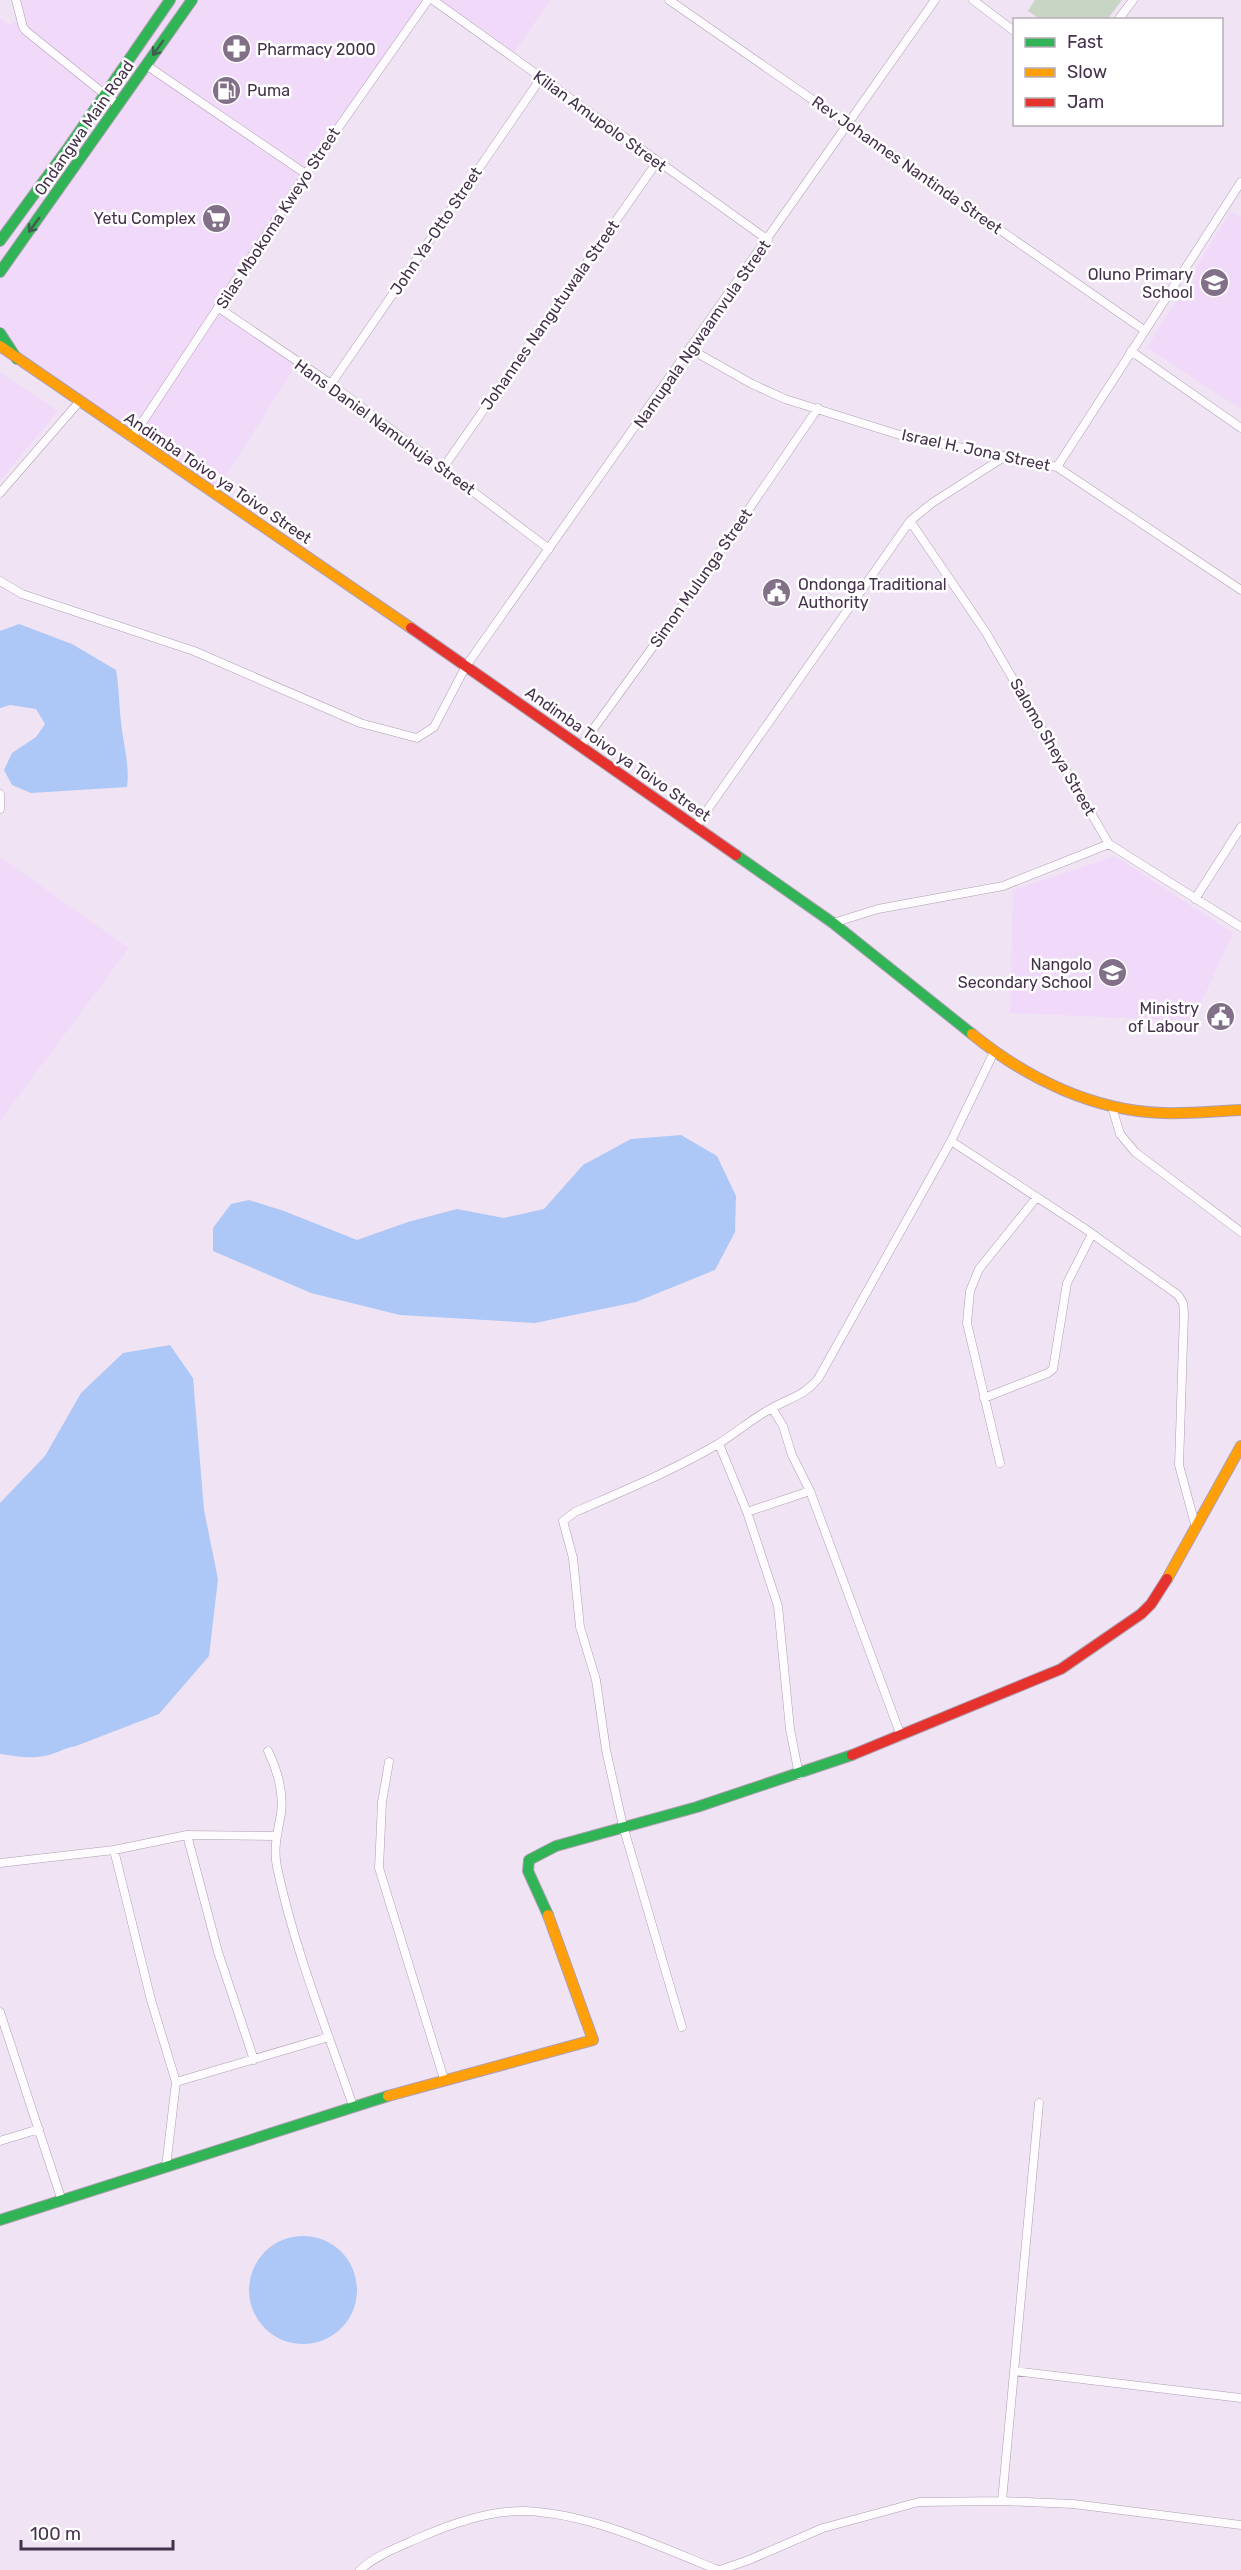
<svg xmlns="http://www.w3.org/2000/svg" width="1241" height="2570" viewBox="0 0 1241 2570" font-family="Rubik,sans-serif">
<rect width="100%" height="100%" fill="#f0e4f4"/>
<path fill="#f1d9fa" d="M16 0H428L219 308 298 362 215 493 0 346V18L9 25 20 19Z
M433 0H550L511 57Z
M1230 212 1241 217V409L1147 348Z
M0 372 58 411 0 481Z
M1115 856 1233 933 1193 1021 1010 1013 1013 890Z
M0 857 129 948 0 1121Z"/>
<path fill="#c8d5c4" d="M1035 0H1122L1107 20 1040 19 1028 11Z"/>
<path fill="#adc7f6" d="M19 624 72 644 116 670C119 687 119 704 121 722 123 744 130 764 127 787L31 793 12 785 4 770 12 753 36 737 45 724 36 709 10 705 0 708V631Z
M681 1135 717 1156 736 1196 735 1232 715 1270 636 1302 535 1323 400 1315 311 1293 213 1251V1228L231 1204 249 1200 284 1211 357 1240 408 1222 457 1209 504 1218 544 1209 583 1165 631 1139Z
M170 1345 193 1378 204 1510 218 1579 209 1656 159 1714 76 1746C63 1748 54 1755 44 1756 30 1759 14 1756 0 1754V1503L45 1456 81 1393 123 1353Z
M249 2290a54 54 0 1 1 108 0a54 54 0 1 1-108 0Z"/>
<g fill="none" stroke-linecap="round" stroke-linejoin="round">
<defs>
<path id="street" d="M16 0 23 27 26 31 118 105
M433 0 768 240
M669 0 1144 330
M973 0 1014 31
M1118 20 1133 0
M146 65 306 174
M219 308 331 384 549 549
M690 349 752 384 785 399 903 436 1057 467 1241 590
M1131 351 1241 428
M331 384 541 78
M132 438 306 174 428 0
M1057 467 1241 182
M443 468 657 162
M0 493 79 402
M910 521 985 631 1109 844 1241 927
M0 581 22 594 194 651 360 723 417 738 434 727 466 666 935 0
M581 746 686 601 818 408
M0 794V809
M696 826 910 521 932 503 1004 457
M1195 899 1241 827
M833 923 878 909 1003 886 1109 844
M1112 1107 1120 1134 1135 1152 1241 1232
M951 1141 1084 1228 1178 1295 1183 1303 1184 1313 1179 1465 1196 1528
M984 1398 1048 1373 1053 1369 1067 1283 1092 1234
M772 1408 783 1426 792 1455 810 1491 901 1736
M719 1444 747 1512 778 1606 790 1729 799 1775
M1000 1463 967 1323 970 1291 979 1269 1037 1197
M747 1512 810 1491
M268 1751C277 1769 284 1793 281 1813 278 1832 273 1847 277 1867 294 1948 326 2027 353 2106
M389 1762 382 1802 379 1868 444 2079
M187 1835 218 1952 254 2060
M114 1850 151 2000 176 2082 166 2167
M0 1863 114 1850 187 1835 276 1836
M0 2012 62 2201
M682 2027 623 1826 606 1750 596 1680 580 1627 573 1558 563 1521 575 1512C623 1491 672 1471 718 1444 736 1433 753 1418 772 1408 790 1398 805 1395 818 1379L951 1141 994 1052
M176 2082 329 2037
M0 2141 39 2129
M1014 2371 1241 2398
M1002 2501 1039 2103
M360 2570C376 2555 401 2546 421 2537 453 2523 491 2510 526 2511 592 2514 658 2546 718 2570
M720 2570 749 2560 823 2528 919 2502 1002 2501 1073 2504 1241 2525"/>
<path id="fast" d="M0 241 68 148 170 0
M0 272 192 0
M0 333 17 359
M736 855 833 923 972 1034
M548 1915 528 1871 529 1860 556 1846 697 1807 852 1755
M0 2220 388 2096"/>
<path id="slow" d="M0 346 411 628
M972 1034C1026 1078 1093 1111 1163 1113 1189 1114 1215 1111 1241 1110
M1167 1579 1241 1446
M388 2096 593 2040 548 1915"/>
<path id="jam" d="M411 628 736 855
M852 1755 1061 1669 1141 1614 1151 1604 1167 1579"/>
</defs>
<use href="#street" stroke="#ad9fb2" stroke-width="9"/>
<use href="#fast" stroke="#ad9fb2" stroke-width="12"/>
<use href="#slow" stroke="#ad9fb2" stroke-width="12"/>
<use href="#jam" stroke="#ad9fb2" stroke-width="12"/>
<use href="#street" stroke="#fdfbfd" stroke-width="8"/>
<use href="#fast" stroke="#30b455" stroke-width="10"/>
<use href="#slow" stroke="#ff9f0a" stroke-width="10"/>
<use href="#jam" stroke="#e5322d" stroke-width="10"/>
</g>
<defs><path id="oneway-shaft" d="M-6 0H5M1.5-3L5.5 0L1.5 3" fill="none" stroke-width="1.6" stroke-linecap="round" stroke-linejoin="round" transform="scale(1.5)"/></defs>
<g stroke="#3e5f4f">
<use href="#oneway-shaft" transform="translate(158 48) rotate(125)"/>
<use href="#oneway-shaft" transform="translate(34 225) rotate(126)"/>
</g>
<defs>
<symbol id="pharmacy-disc" viewBox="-11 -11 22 22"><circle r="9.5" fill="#817087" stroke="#fff"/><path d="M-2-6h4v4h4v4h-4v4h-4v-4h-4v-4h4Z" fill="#fff"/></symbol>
<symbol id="fuel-disc" viewBox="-11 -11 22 22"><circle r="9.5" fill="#817087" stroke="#fff"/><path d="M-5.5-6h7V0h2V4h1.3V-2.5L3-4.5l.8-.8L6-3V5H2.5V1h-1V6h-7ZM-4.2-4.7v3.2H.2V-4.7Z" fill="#fff"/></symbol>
<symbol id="supermarket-disc" viewBox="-11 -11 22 22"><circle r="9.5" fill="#817087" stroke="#fff"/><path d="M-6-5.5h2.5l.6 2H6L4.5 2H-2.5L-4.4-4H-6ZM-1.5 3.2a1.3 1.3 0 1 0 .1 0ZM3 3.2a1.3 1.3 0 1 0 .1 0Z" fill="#fff"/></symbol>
<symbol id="school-disc" viewBox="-11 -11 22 22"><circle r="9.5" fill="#817087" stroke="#fff"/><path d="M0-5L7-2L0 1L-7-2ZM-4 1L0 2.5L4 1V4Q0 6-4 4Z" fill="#fff"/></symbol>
<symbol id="civic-disc" viewBox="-11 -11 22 22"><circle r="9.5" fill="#817087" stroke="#fff"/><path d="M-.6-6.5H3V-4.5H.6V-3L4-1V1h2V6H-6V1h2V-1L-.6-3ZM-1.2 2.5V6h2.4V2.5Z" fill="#fff"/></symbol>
</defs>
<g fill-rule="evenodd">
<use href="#pharmacy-disc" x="220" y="32" width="33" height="33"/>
<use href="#fuel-disc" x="210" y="74" width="33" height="33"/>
<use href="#supermarket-disc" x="200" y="202" width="33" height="33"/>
<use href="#school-disc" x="1198" y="266" width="33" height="33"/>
<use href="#civic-disc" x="760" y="576" width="33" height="33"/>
<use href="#school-disc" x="1096" y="956" width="33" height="33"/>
<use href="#civic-disc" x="1204" y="1000" width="33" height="33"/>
</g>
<g text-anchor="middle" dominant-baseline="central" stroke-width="5" stroke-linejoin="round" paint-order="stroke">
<g font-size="16" fill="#45314c" stroke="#fff" text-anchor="end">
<text x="257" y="49" text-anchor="start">Pharmacy 2000</text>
<text x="247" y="90" text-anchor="start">Puma</text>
<text x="196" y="218">Yetu Complex</text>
<text x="1193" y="274">Oluno Primary<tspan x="1193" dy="18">School</tspan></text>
<text x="798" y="584" text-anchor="start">Ondonga Traditional<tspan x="798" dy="18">Authority</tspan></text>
<text x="1092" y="964">Nangolo<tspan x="1092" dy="18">Secondary School</tspan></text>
<text x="1199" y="1008">Ministry<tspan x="1199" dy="18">of Labour</tspan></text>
</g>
<g font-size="16" fill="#45314c" stroke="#fff">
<text transform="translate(600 121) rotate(36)">Kilian Amupolo Street</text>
<text transform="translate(84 128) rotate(-55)">Ondangwa Main Road</text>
<text transform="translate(907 165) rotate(35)">Rev Johannes Nantinda Street</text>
<text transform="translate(278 218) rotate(-57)">Silas Mbokoma Kweyo Street</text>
<text transform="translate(436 231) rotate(-56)">John Ya-Otto Street</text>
<text transform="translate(550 315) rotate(-55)">Johannes Nangutuwala Street</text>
<text transform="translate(702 334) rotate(-55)">Namupala Ngwaamvula Street</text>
<text transform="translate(385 427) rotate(36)">Hans Daniel Namuhuja Street</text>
<text transform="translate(976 450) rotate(12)">Israel H. Jona Street</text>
<text transform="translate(218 478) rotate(34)">Andimba Toivo ya Toivo Street</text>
<text transform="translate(701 578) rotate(-55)">Simon Mulunga Street</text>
<text transform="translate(1053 747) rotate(60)">Salomo Sheya Street</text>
<text transform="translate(618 754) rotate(35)">Andimba Toivo ya Toivo Street</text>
</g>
</g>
<rect x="1013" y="18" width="210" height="108" fill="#ffffff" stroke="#b5adb7" stroke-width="1.5"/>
<rect x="1025" y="38" width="30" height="9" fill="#30b455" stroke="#b5adb7" stroke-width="1.5"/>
<text x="1067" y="48" font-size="18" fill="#45314c">Fast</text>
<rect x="1025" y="68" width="30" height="9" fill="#ff9f0a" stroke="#b5adb7" stroke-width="1.5"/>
<text x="1067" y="78" font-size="18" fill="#45314c">Slow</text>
<rect x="1025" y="98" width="30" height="9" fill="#e5322d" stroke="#b5adb7" stroke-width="1.5"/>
<text x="1067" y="108" font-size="18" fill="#45314c">Jam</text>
<path d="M21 2540v9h152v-9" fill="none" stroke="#45314c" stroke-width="3"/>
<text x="30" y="2540" font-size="18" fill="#45314c" stroke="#ffffff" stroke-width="4.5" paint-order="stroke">100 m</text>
</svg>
